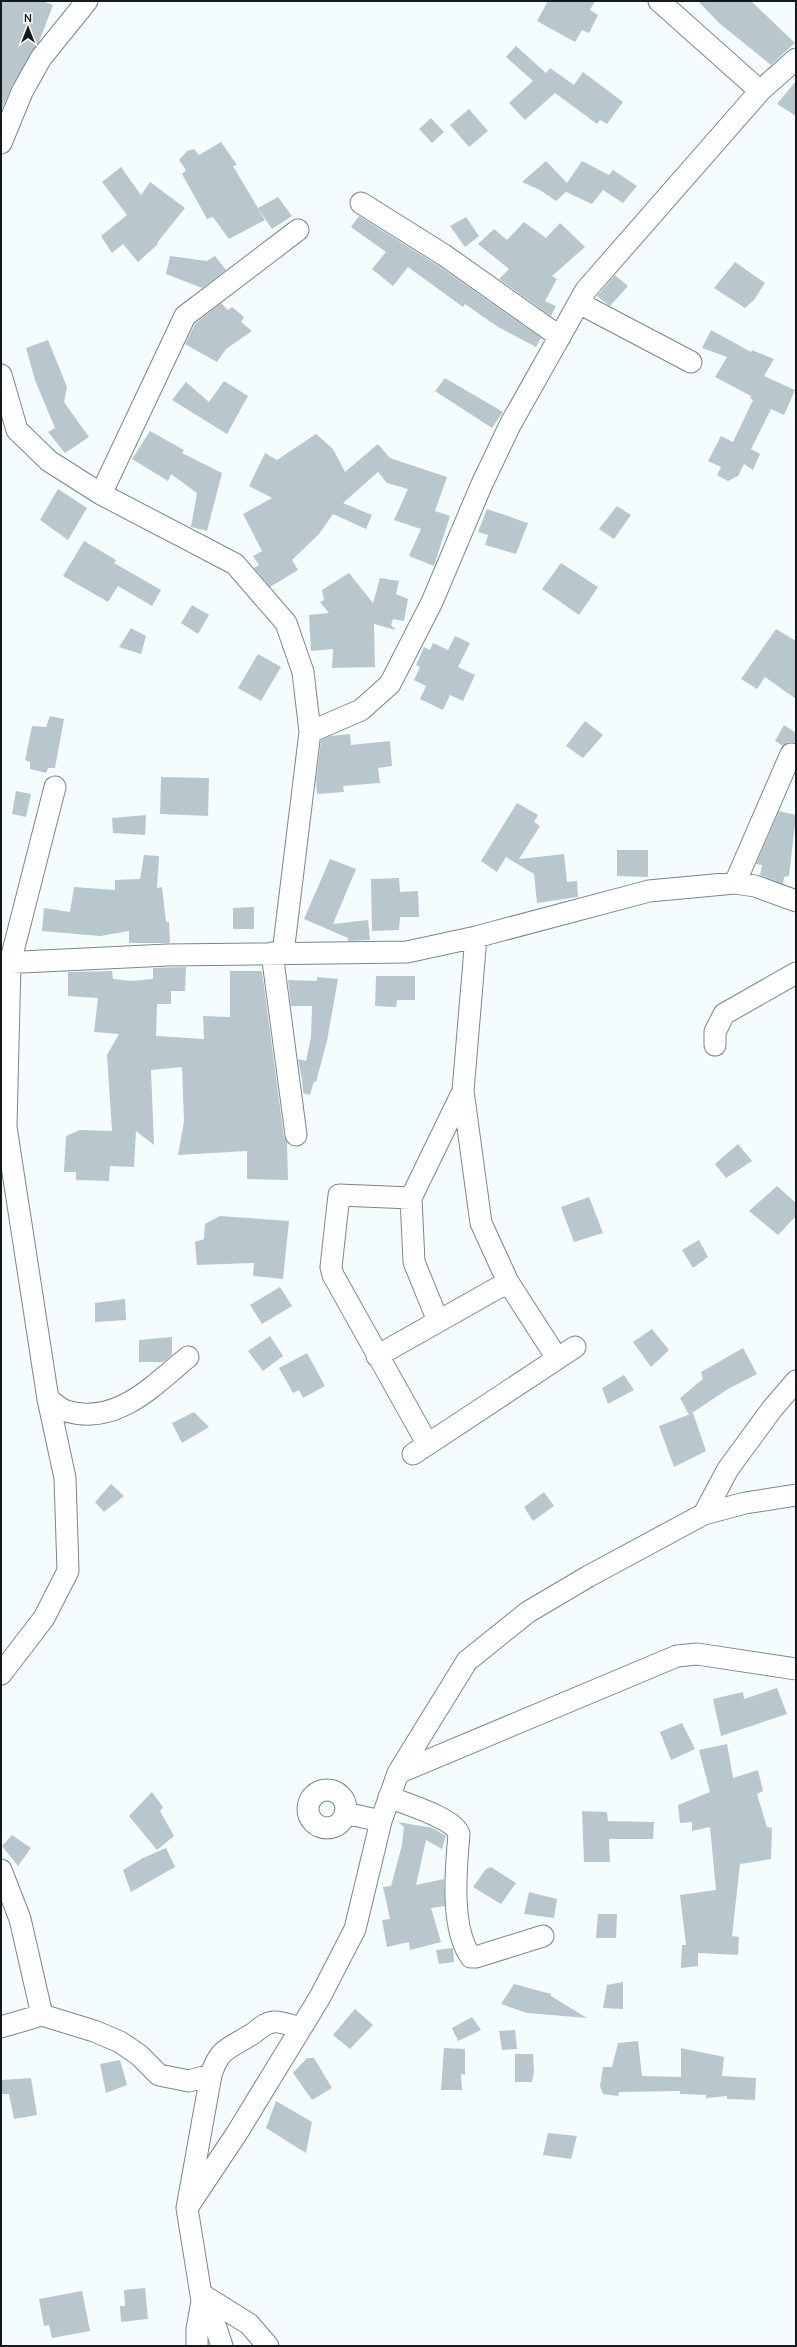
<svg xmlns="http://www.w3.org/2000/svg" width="797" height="2347" viewBox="0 0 797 2347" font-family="Manrope,sans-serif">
<rect width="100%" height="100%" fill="#f5fcfe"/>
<path fill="#b8c7cd" d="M1 1H42L53 5 39 42 12 86 1 111Z
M548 1H595L590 10 598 15 589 33 582 30 575 42 537 21Z
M698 1H751L795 43 771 65 719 23Z
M516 46 546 73 550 68 574 85 583 72 623 102 607 124 600 120 597 124 555 93 525 120 509 103 533 81 506 57Z
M796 81V116L777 104Z
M469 109 488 131 469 147 450 125Z
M431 118 444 132 432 143 419 129Z
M221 142 237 165 233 166 265 220 229 239 213 217 207 219 182 174 186 170 179 160 187 151 194 149 199 155Z
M546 161 567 183 582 161 609 175 613 170 637 186 623 203 603 190 592 204 566 192 556 201 540 190 522 182Z
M121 167 141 195 150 182 185 208 157 243 158 244 138 262 123 244 112 253 101 236 127 215 102 182Z
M278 197 292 216 272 229 258 208Z
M359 216 437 265 541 338 536 347 498 327 465 304 463 307 408 267 393 286 372 269 386 252 351 227Z
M466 217 479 236 465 247 450 226Z
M524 222 546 238 560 223 585 247 552 276 557 279 545 301 556 306 551 316 499 279 509 269 478 244 494 229 507 240Z
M170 256 207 261 215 256 226 270 202 288 166 274Z
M735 262 765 283 754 300 745 308 714 288Z
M615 275 628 286 610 306 597 296Z
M221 303 228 310 232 307 244 317 241 322 252 331 226 349 217 362 185 344 195 324Z
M711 330 751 352 752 350 774 359 764 376 795 390 784 415 771 409 751 449 760 454 753 470 744 464 738 476 728 481 717 475 721 467 708 461 721 436 733 442 753 400 750 398 751 396 715 377 727 357 702 348Z
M48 340 67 387 64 402 89 437 65 453 48 432 55 428 35 380 26 348Z
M445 378 503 412 492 428 435 391Z
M224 381 248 396 227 434 172 400 186 382 209 402Z
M150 431 184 450 182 453 222 473 207 531 191 527 197 493 171 474 168 481 132 459Z
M316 434 333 449 345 472 378 444 390 458 447 477 435 511 450 516 434 566 409 556 421 529 394 520 408 489 387 483 378 472 343 503 372 515 366 529 333 514 319 534 292 560 298 570 270 587 254 568 259 565 253 556 262 551 243 514 272 498 249 486 265 453 277 460Z
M58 489 87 508 68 540 40 520Z
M617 506 631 515 614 539 599 529Z
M487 509 528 523 516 554 485 545 488 535 478 532Z
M84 541 116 560 114 563 161 590 152 606 118 586 108 602 63 576Z
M561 563 598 587 579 615 542 589Z
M349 573 373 603 380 578 399 581 396 594 408 599 404 621 393 619 391 625 396 630 374 624 375 667 332 668 333 649 311 651 309 615 329 613 320 602 324 600 322 590Z
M192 605 209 615 198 634 181 623Z
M131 628 146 636 141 654 119 647Z
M776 629 796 641V699L765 677 757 689 741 679Z
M455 636 470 643 458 667 475 675 463 701 450 695 443 710 420 699 426 686 414 680 420 667 416 665 424 647 430 650 433 643 448 650Z
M258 654 281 667 261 701 238 688Z
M50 716 64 719 55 768H48L46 773 30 769V762L25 760 32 726 46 727Z
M585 721 603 735 583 758 566 746Z
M784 725 796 733V743L789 742 783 746 775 741Z
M350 734 351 745 390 741 392 766 378 768 380 783 343 786 344 792 317 794 316 781 321 740 330 736Z
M161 777 209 778 208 816 160 814Z
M16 791 31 794 26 817 12 814Z
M517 803 538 815 534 822 540 826 519 859 564 854 567 882 577 881 578 897 537 903 534 874 506 857 497 872 481 861Z
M779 811 796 815 789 876 784 877 783 884 760 875 762 865 756 864Z
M146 815 145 835 113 833 112 818Z
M617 850H648V877L617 876Z
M144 855 159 856 157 888 162 887 166 922H169L170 943H129V931L100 936 42 931 44 908 70 912 74 887 115 890V880L140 879Z
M330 859 356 869 333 924 368 920 370 940 348 941V938L304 919Z
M399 878 400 892 418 891 419 917H400L399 930 372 931 371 879Z
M254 907V929H233V908Z
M186 967 185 991H171V1004H157L156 1036 204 1039 203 1016 230 1017V971H262L284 1137 287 1143 288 1180 247 1179V1151L178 1155 184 1121 182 1067 151 1070 154 1145 136 1131 134 1167 110 1166 109 1181 76 1180V1172H64L66 1136 80 1130 112 1131 107 1055 119 1034 94 1032 98 998 68 996V972L112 971 113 979 131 981 153 979V968Z
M376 976H415V1000H397L396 1007 375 1006Z
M317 977 338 979 327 1041 316 1082 314 1081 310 1095 303 1093 302 1080 298 1059 306 1061 311 1037 312 1006H291L288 980 317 981Z
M738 1144 752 1161 726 1178 715 1164Z
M777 1186 796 1203V1216L778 1235 749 1211Z
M589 1197 603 1233 574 1242 561 1207Z
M220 1216 289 1221 283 1279 253 1276 254 1263 197 1265 195 1242 204 1239 205 1224Z
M699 1240 708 1257 693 1268 682 1250Z
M280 1287 292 1306 262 1324 250 1305Z
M125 1299 126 1320 95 1322V1303Z
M652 1329 669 1350 651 1367 633 1342Z
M270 1336 283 1356 263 1371 248 1351Z
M172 1337V1355L163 1362H139V1340Z
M743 1348 757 1374 728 1389 689 1415 680 1398 703 1379 701 1372Z
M307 1353 325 1386 303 1398 299 1390 293 1393 279 1368Z
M624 1375 634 1390 608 1404 602 1388Z
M194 1412 209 1427 182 1443 172 1423Z
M693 1413 706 1451 674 1467 659 1426Z
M111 1484 124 1496 104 1512 95 1502Z
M544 1492 554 1506 533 1521 524 1507Z
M777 1688 787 1714 721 1736 713 1699 743 1692 744 1699Z
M682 1723 695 1749 671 1760 660 1732Z
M727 1744 733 1778 758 1770 763 1791 757 1794 767 1827 772 1828 771 1859 740 1864 732 1936 739 1937 738 1955 698 1953V1966L681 1968 682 1945H686L680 1895 716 1890 710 1827 692 1831V1822L680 1823 678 1805 710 1792 699 1750Z
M152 1792 163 1807 160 1811 174 1836 157 1850 129 1816Z
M582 1811 607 1812 608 1821 654 1822 653 1839H609L610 1862H584Z
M398 1822 433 1828 446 1836 442 1849 426 1840 416 1885 444 1879 445 1906 431 1908 441 1942 410 1950 409 1942 387 1947 382 1920 390 1919 383 1887 391 1886 402 1845 404 1827Z
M12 1835 31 1848 18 1866 2 1846Z
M166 1848 175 1867 131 1892 123 1870 143 1858Z
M491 1867 516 1883 501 1904 473 1887 486 1869Z
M529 1892 557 1899 554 1918 524 1914Z
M598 1914H617L616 1938H596Z
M453 1948 454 1962 439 1964 436 1950Z
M623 1982V2009L603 2008 607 1985Z
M514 1984 551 1994V1996L587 2018 527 2013 501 2004Z
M355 2009 373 2025 350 2049 333 2035Z
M472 2017 481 2030 458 2041 452 2028Z
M515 2030 517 2049 502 2050 499 2031Z
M638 2041 642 2076 681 2077V2048L724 2057 722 2076 756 2078 755 2100 727 2099V2096L706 2098V2095L680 2094V2091L619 2092 618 2096 603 2094 600 2086 603 2067H612L618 2043Z
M444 2048 465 2049V2075L461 2074 462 2090H441Z
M515 2054H533L534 2072 532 2082H515Z
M307 2058H314L332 2088 312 2100 293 2073Z
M120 2060 127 2085 106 2093 100 2064Z
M31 2078 37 2115 14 2119 9 2094H1V2080Z
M276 2101 312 2122 306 2153 266 2128Z
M548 2133 577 2136 571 2159 543 2155Z
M145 2288 148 2319 121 2322 120 2306H125L124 2290Z
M82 2291 90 2331 52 2338 49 2325 44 2326 39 2299Z"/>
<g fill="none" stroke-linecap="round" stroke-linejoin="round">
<defs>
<path id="minor" d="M659 1 760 91
M1 143 22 92 41 58 87 1
M361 203 444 255 560 337
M579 303 691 362
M1 375 17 430 49 461 101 494 235 564 286 623 303 672 310 732 283 953
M101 494 185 316 298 230
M310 732 361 710 390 684 432 602 481 486 510 425 586 290 760 91 796 59
M735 883 791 754
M476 937 463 1091 481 1223 508 1282 557 1358
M272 953 296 1135
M1 963 168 955 407 952 476 937 649 891 735 883 755 886 796 901
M715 1045V1032L724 1014 796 973
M411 1198 339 1195 331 1267 333 1275 427 1443
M438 1321 414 1262 411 1198 463 1091
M377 1356 508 1282
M48 1399C54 1403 60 1409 66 1411 116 1426 153 1386 188 1357
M413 1454 575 1347
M704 1514 728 1469 772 1409 796 1381
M1 1674 44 1618 68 1571 65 1478 48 1399 6 1127 10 963 55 787
M398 1773 677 1656 697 1654 796 1669
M308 1809a19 19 0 1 1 38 0a19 19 0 1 1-38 0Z
M389 1797C406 1804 454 1818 459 1834 456 1868 450 1928 471 1957H476L543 1936
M345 1813 381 1821
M1 1870 20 1919 42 2015
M1 2027 42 2015 94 2031 120 2042 139 2055 159 2075 189 2081 211 2075
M187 2208 237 2133 320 1997 355 1929 381 1821 398 1773 467 1661 528 1612 589 1576 704 1514 745 1503 796 1495
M201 2294 249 2324 268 2346
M202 2301 215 2325 222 2346
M197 2346V2329L202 2301 187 2208 211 2075C219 2049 228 2049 249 2036 257 2032 263 2023 273 2022 281 2021 293 2026 300 2028"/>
</defs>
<use href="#minor" stroke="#79878c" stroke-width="23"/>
<use href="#minor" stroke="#fff" stroke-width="21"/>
</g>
<rect width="797" height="2347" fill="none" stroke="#14191b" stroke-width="4"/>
<g transform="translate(28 28)" stroke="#ffffff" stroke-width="3" paint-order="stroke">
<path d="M0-3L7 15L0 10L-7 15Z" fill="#14191b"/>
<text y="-6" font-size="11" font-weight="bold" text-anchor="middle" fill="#14191b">N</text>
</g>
</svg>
